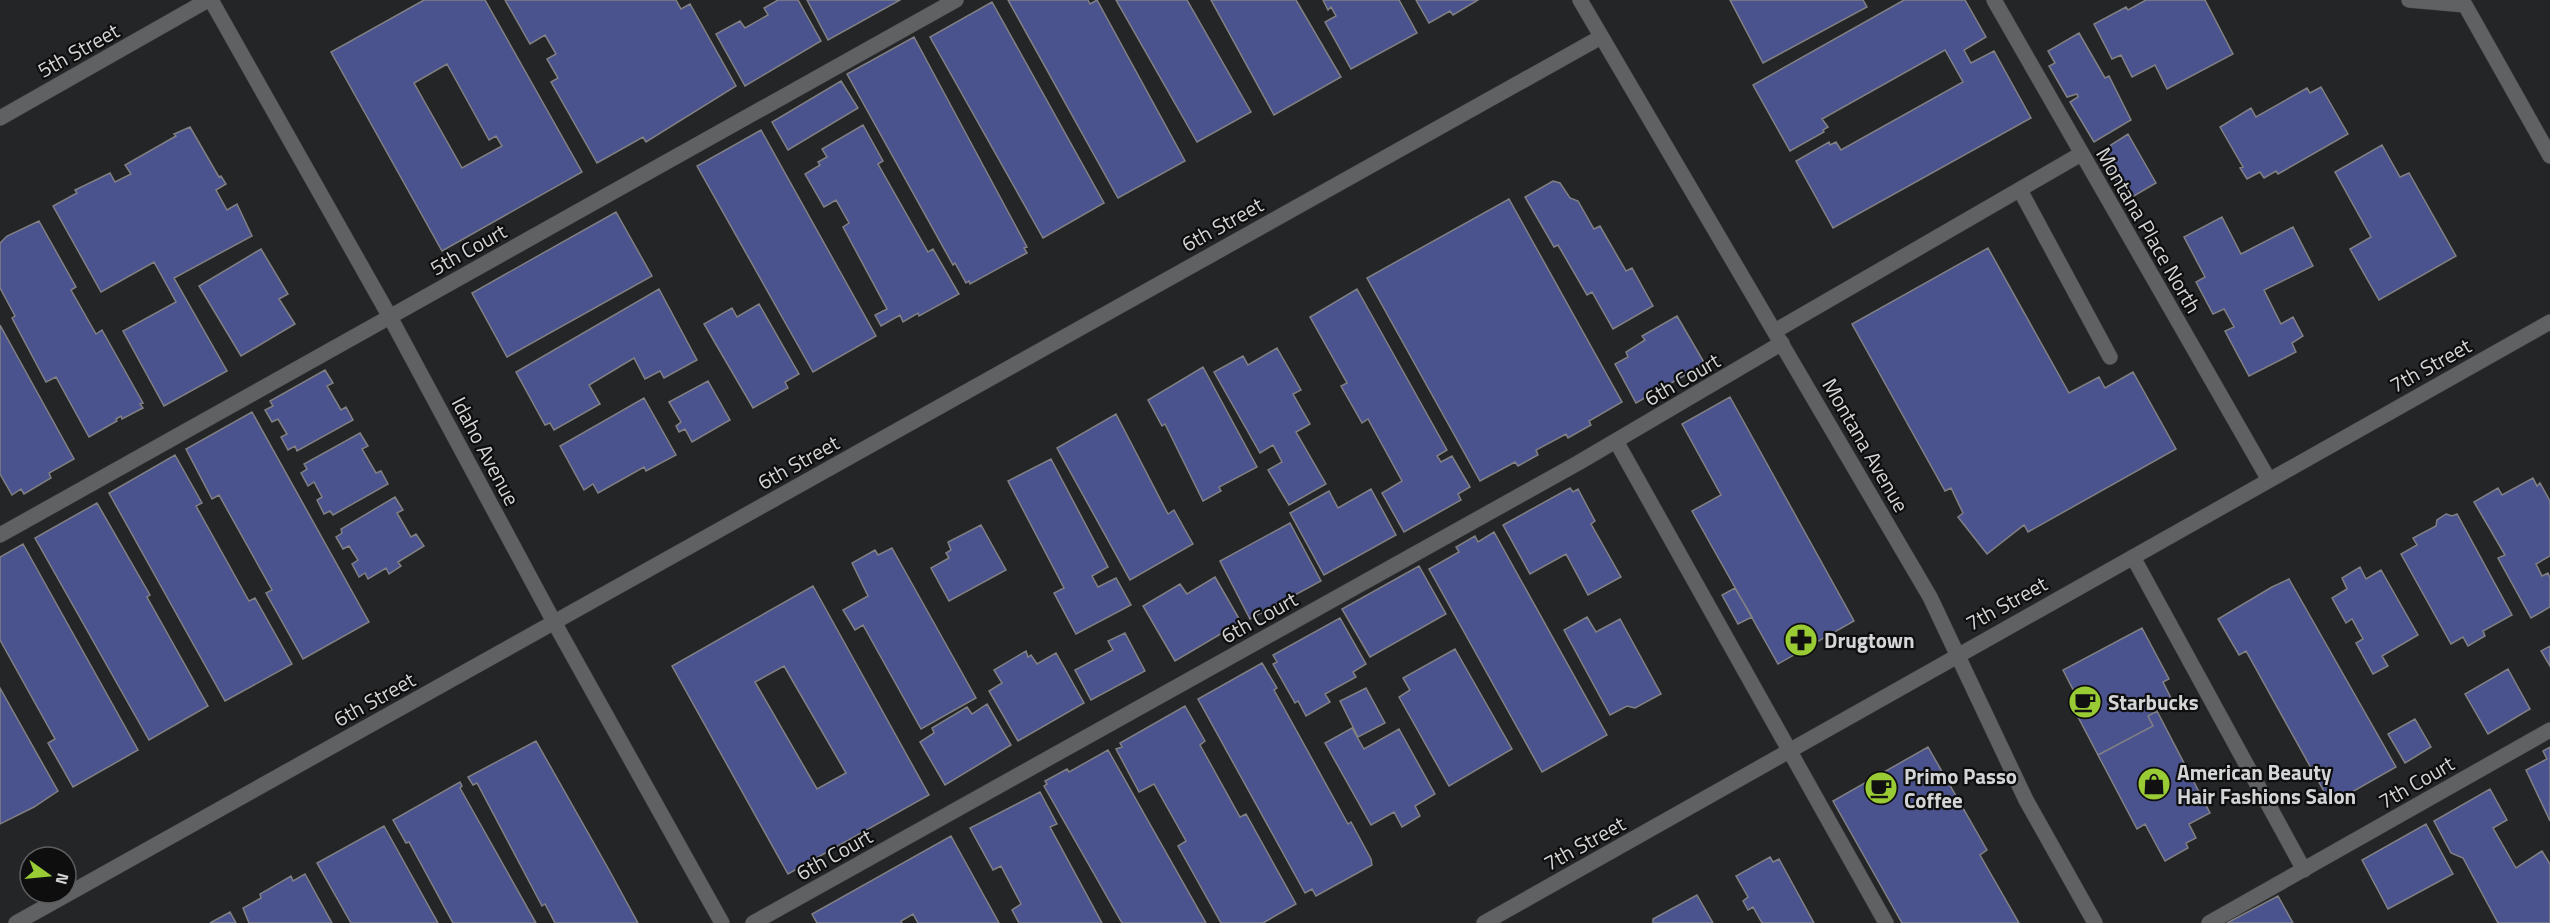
<svg xmlns="http://www.w3.org/2000/svg" width="2550" height="923" viewBox="0 0 2550 923" font-family="'Titillium Web',sans-serif">
<rect width="100%" height="100%" fill="#242527"/>
<path fill="#4b538e" stroke="#818184" stroke-width="1.5" fill-rule="evenodd" d="M424 0H485L582 172 442 251 331 52ZM447 64 489 140 496 136 502 146 462 168 414 83Z
M505 0H676L681 9 690 4 736 86 646 142 643 137 597 163 551 82 558 78 547 59 556 54 545 35 530 44Z
M778 0H798L821 41 745 86 716 34 740 21 745 28 768 15 764 8Z
M807 0H900L828 40Z
M1008 0H1088L1090 4 1097 0 1185 161 1118 198Z
M1116 0H1187L1251 112 1197 142Z
M1211 0H1296L1341 77 1274 115Z
M1323 0H1399L1417 33 1351 69 1325 22 1336 16 1331 7 1328 10Z
M1416 0H1478L1453 15 1450 11 1429 23Z
M1730 0H1863L1867 7 1763 63Z
M1904 0H1965L1986 37 1964 50 1971 63 1994 51 2031 118 1833 228 1796 161 1829 142 1830 145 1836 142 1841 150 1963 82 1945 50 1822 119 1828 127 1823 130 1824 132 1790 151 1753 85Z
M2146 0H2205L2233 54 2167 89 2155 65 2132 77 2121 55 2112 59 2094 24 2126 7 2128 10Z
M992 2 1104 203 1043 238 930 37Z
M2079 33 2105 78 2109 76 2131 120 2094 142 2070 102 2078 97 2077 94 2067 97 2049 66 2055 63 2048 51Z
M914 37 1027 247 1024 248 1027 253 1023 255 970 284 969 281 966 283 955 263 953 265 847 74Z
M841 81 858 108 788 150 772 122Z
M2321 87 2348 134 2278 174 2276 171 2264 178 2260 172 2247 179 2240 168 2243 167 2220 127 2251 108 2256 117 2307 88 2310 93Z
M863 125 883 161 878 164 928 252 933 249 959 294 919 316 918 313 903 322 900 315 881 326 875 315 887 309 843 227 849 223 836 200 824 207 805 174 820 165 818 162 827 157 822 149Z
M190 127 219 177 221 176 226 184 216 190 227 210 237 204 252 236 174 278 227 371 164 406 123 331 176 302 154 262 101 292 53 206 77 193 75 190 110 173 115 182 131 174 125 165 176 136 174 134Z
M761 130 876 336 813 372 697 166Z
M2128 134 2156 183 2127 200 2100 152Z
M2382 145 2400 177 2409 173 2456 256 2379 300 2350 249 2371 237 2335 172Z
M1553 181 1560 183 1570 198 1578 201 1594 229 1600 226 1626 271 1632 268 1653 306 1613 329 1592 292 1587 295 1558 245 1554 247 1525 197Z
M1509 199 1622 402 1589 421 1591 425 1568 438 1566 434 1536 450 1538 455 1518 466 1515 462 1480 481 1367 278Z
M616 212 652 276 507 357 472 293Z
M2222 217 2241 254 2293 227 2313 266 2264 290 2281 324 2293 317 2303 336 2292 343 2296 352 2249 376 2225 331 2234 327 2224 309 2213 314 2196 282 2205 277 2184 237Z
M39 221 76 287 71 290 96 334 102 330 143 403 140 404 143 408 122 419 121 416 116 419 117 421 89 437 56 377 46 382 12 318 15 316 0 288V243L7 236Z
M1988 248 2069 393 2099 377 2105 388 2133 372 2176 449 2028 532 2024 525 1987 554 1958 517 1963 513 1951 488 1945 491 1852 324Z
M261 249 288 294 279 299 295 324 241 356 199 286Z
M659 289 697 360 664 378 660 371 645 379 634 358 589 385 600 404 554 430 550 423 545 425 516 372Z
M1357 289 1447 450 1437 456 1441 462 1452 456 1470 487 1458 494 1461 500 1404 532 1382 493 1402 481 1368 419 1362 423 1341 386 1347 383 1310 317Z
M759 304 799 374 785 382 788 388 753 408 704 324 732 308 737 317Z
M1677 316 1705 364 1636 403 1615 364 1628 357 1626 352 1645 340 1642 336Z
M0 325 74 459 49 473 51 478 24 494 21 489 12 495 0 474Z
M1277 348 1301 390 1293 394 1310 424 1296 432 1326 484 1289 505 1268 470 1282 462 1273 445 1260 453 1214 372 1243 356 1248 365Z
M1203 367 1257 467 1219 487 1221 491 1203 501 1165 424 1162 426 1148 400Z
M325 370 333 383 327 386 341 410 346 407 353 420 297 451 295 446 288 450 281 437 287 434 278 419 272 422 265 410 273 406 270 401Z
M708 381 730 420 692 442 685 429 679 432 676 426 681 422 669 402Z
M1730 397 1854 621 1778 664 1692 511 1721 495 1682 424Z
M644 398 676 455 646 471 644 467 598 493 593 484 584 490 560 446Z
M252 412 369 622 303 659 266 593 272 590 219 495 212 499 186 449Z
M1116 414 1168 514 1174 510 1193 544 1130 580 1057 448Z
M360 433 368 446 362 449 376 473 381 471 388 484 333 515 330 511 324 514 317 500 322 497 314 482 308 486 301 473 307 469 304 464Z
M175 455 202 503 196 506 249 601 255 598 292 664 225 701 109 493Z
M1051 459 1108 567 1092 576 1098 587 1116 578 1131 605 1076 634 1054 593 1064 588 1008 481Z
M2533 478 2537 486 2540 483 2550 501V556L2536 564 2542 576 2548 573 2550 578V607L2531 618 2498 558 2505 555 2474 502 2498 488 2502 495Z
M1570 488 1573 492 1578 489 1595 521 1591 524 1621 577 1588 595 1566 554 1530 574 1503 525Z
M1371 489 1396 535 1324 575 1290 513 1329 491 1338 508Z
M395 497 403 510 397 513 411 537 416 534 424 546 398 562 401 566 389 574 386 568 368 579 365 573 359 577 352 564 358 560 349 546 343 549 336 537 342 533 341 529Z
M97 503 150 595 147 597 208 706 149 740 35 538Z
M2446 514 2452 516 2457 514 2512 615 2483 631 2485 636 2468 646 2463 637 2451 644 2401 554 2417 545 2413 538 2436 526 2437 520Z
M1290 523 1321 581 1250 619 1220 561Z
M981 525 1006 570 949 601 931 568 949 558 946 553 951 550 948 542Z
M1494 532 1607 735 1542 772 1429 569 1459 552 1456 547 1475 536 1478 542Z
M23 544 138 750 73 787 48 743 55 739 0 640V557Z
M892 548 976 698 921 729 863 625 855 630 843 610 868 596 852 563 875 550 878 555Z
M1419 566 1446 614 1370 657 1342 609Z
M2360 567 2366 579 2381 570 2418 635 2382 656 2388 666 2373 674 2356 643 2363 639 2352 619 2346 623 2332 598 2347 589 2342 578Z
M1215 577 1241 622 1175 661 1143 606 1180 584 1187 594Z
M2289 579 2396 767 2331 804 2246 651 2239 655 2218 619 2272 587Z
M813 586 929 795 788 874 672 666ZM784 666 846 773 817 789 755 682Z
M1735 588 1752 617 1738 624 1722 595Z
M1587 617 1596 632 1620 619 1661 694 1635 708 1627 706 1610 715 1564 630Z
M1340 618 1366 664 1353 672 1356 677 1325 694 1330 702 1306 716 1298 701 1295 703 1273 664 1277 662 1273 655Z
M2142 628 2169 679 2163 682 2173 702 2148 716 2153 726 2098 755 2077 715 2084 711 2063 670Z
M1125 633 1145 671 1091 700 1075 670 1113 650 1108 641Z
M2550 646V666L2541 651Z
M1455 649 1512 749 1449 786 1399 697 1410 690 1403 678Z
M1026 651 1028 657 1031 655 1037 664 1056 653 1084 703 1018 741 989 691 1002 683 994 670Z
M1262 663 1277 688 1274 690 1348 824 1351 822 1371 859 1372 865 1316 896 1312 889 1305 893 1198 699Z
M2508 669 2530 709 2488 734 2465 694Z
M0 688 58 791 34 807 0 824Z
M1366 688 1385 723 1358 737 1340 701Z
M987 704 1011 745 945 785 920 742 934 733 932 728 967 707 972 714Z
M1185 706 1205 741 1200 745 1240 817 1246 814 1296 904 1263 923H1221L1178 846 1186 841 1154 784 1139 792 1116 749 1122 747 1120 743Z
M2157 711 2210 813 2189 824 2196 838 2186 843 2188 848 2165 861 2145 824 2137 829 2098 755 2153 726 2148 716Z
M2415 719 2431 747 2405 763 2388 734Z
M1352 728 1364 749 1399 729 1435 794 1415 806 1420 816 1402 827 1394 812 1371 825 1325 743Z
M536 741 608 868 638 923H555L545 904 542 906 477 783 473 785 468 777Z
M1928 747 1987 850 1980 855 2019 923H1902L1833 801Z
M2550 747V821L2526 770 2547 759 2543 751Z
M1108 750 1206 923H1122L1044 786 1047 784 1045 781 1067 769 1069 772Z
M460 782 462 786 460 788 536 923H453L409 842 406 843 393 820Z
M2490 789 2507 820 2493 828 2516 868 2542 851 2550 864V923H2498L2463 858 2451 853 2434 821Z
M1040 792 1057 824 1050 827 1102 923H1019L1012 910 1021 904 1001 866 993 870 970 828Z
M2426 824 2453 874 2388 909 2362 860Z
M384 826 438 923H351L317 863Z
M951 836 999 923H918L913 914 901 921 902 923H817L812 914Z
M1770 857 1773 862 1779 859 1814 923H1762L1753 907 1748 910 1743 901 1748 897 1736 876Z
M305 874 332 923H249L243 908 261 898 260 894 291 876 293 881Z
M1697 895 1713 923H1653V919Z
M2278 896 2293 923H2227Z
M230 912 236 923H210Z"/>
<g fill="none" stroke-linecap="round" stroke-linejoin="round">
<defs>
<path id="service" d="M1994 0 2269 480
M2020 190 2110 357
M1775 331 2081 154
M1616 441 1886 923
M0 535 956 0
M2133 557 2304 870
M753 923 1578 463 1782 343
M2209 923 2550 730"/>
<path id="minor" d="M211 0 390 317 554 622 722 923
M2409 0 2465 5
M2465 5 2550 156
M0 118 208 0
M16 923 1601 37
M1484 923 2550 322"/>
<path id="tertiary" d="M1580 0 1930 597 2026 800 2095 923"/>
</defs>
<use href="#service" stroke="#414243" stroke-width="16"/>
<use href="#minor" stroke="#414243" stroke-width="16"/>
<use href="#tertiary" stroke="#414243" stroke-width="16"/>
<use href="#service" stroke="#606163" stroke-width="15"/>
<use href="#minor" stroke="#606163" stroke-width="15"/>
<use href="#tertiary" stroke="#606163" stroke-width="15"/>
</g>
<defs>
<symbol id="pharmacy-disc" viewBox="-11 -11 22 22"><circle r="9.5" fill="#99cb35" stroke="#0e0e0f"/><path d="M-2-6h4v4h4v4h-4v4h-4v-4h-4v-4h4Z" fill="#111"/></symbol>
<symbol id="cafe-disc" viewBox="-11 -11 22 22"><circle r="9.5" fill="#99cb35" stroke="#0e0e0f"/><path d="M-5.5-4.5H6V0H3Q3 3.5 0 3.5H-2.5Q-5.5 3.5-5.5 0ZM3-3.2v2h1.7v-2ZM-6 4.5H4V6H-6Z" fill="#111"/></symbol>
<symbol id="shop-disc" viewBox="-11 -11 22 22"><circle r="9.5" fill="#99cb35" stroke="#0e0e0f"/><path d="M-5-2.5h2.3a2.7 3.5 0 0 1 5.4 0H5L5.5 6h-11ZM-1.5-2.5h3a1.5 2.3 0 0 0-3 0Z" fill="#111"/></symbol>
</defs>
<g fill-rule="evenodd">
<use href="#pharmacy-disc" x="1782" y="621" width="38" height="38"/>
<use href="#cafe-disc" x="2066" y="683" width="38" height="38"/>
<use href="#shop-disc" x="2135" y="765" width="38" height="38"/>
<use href="#cafe-disc" x="1862" y="769" width="38" height="38"/>
</g>
<g text-anchor="middle" dominant-baseline="central" stroke-width="4.5" stroke-linejoin="round" paint-order="stroke">
<g font-size="21" fill="#d4d5d6" stroke="#0e0e0f">
<text transform="translate(78 50) rotate(-29)">5th Street</text>
<text transform="translate(1222 224) rotate(-29)">6th Street</text>
<text transform="translate(2149 230) rotate(60)">Montana Place North</text>
<text transform="translate(468 249) rotate(-29)">5th Court</text>
<text transform="translate(2430 365) rotate(-29)">7th Street</text>
<text transform="translate(1682 379) rotate(-30)">6th Court</text>
<text transform="translate(1866 445) rotate(60)">Montana Avenue</text>
<text transform="translate(486 451) rotate(62)">Idaho Avenue</text>
<text transform="translate(798 462) rotate(-29)">6th Street</text>
<text transform="translate(2006 603) rotate(-29)">7th Street</text>
<text transform="translate(1259 617) rotate(-29)">6th Court</text>
<text transform="translate(374 699) rotate(-29)">6th Street</text>
<text transform="translate(2416 782) rotate(-30)">7th Court</text>
<text transform="translate(1584 843) rotate(-29)">7th Street</text>
<text transform="translate(834 854) rotate(-29)">6th Court</text>
</g>
<g font-size="21" font-weight="bold" fill="#d4d5d6" stroke="#0e0e0f" text-anchor="start">
<text x="1824" y="640">Drugtown</text>
<text x="2108" y="702">Starbucks</text>
<text x="2177" y="772">American Beauty<tspan x="2177" dy="24">Hair Fashions Salon</tspan></text>
<text x="1904" y="776">Primo Passo<tspan x="1904" dy="24">Coffee</tspan></text>
</g>
</g>
<g transform="translate(48 875) rotate(105)"><circle r="28" fill="#0e0e0f" stroke="#5d5e5f" stroke-width="1.5"/>
<path d="M0-4.5L10 22L0 15L-10 22Z" fill="#99cb35"/>
<text y="-9" font-size="16" font-weight="bold" text-anchor="middle" fill="#d4d5d6">N</text>
</g>
</svg>
